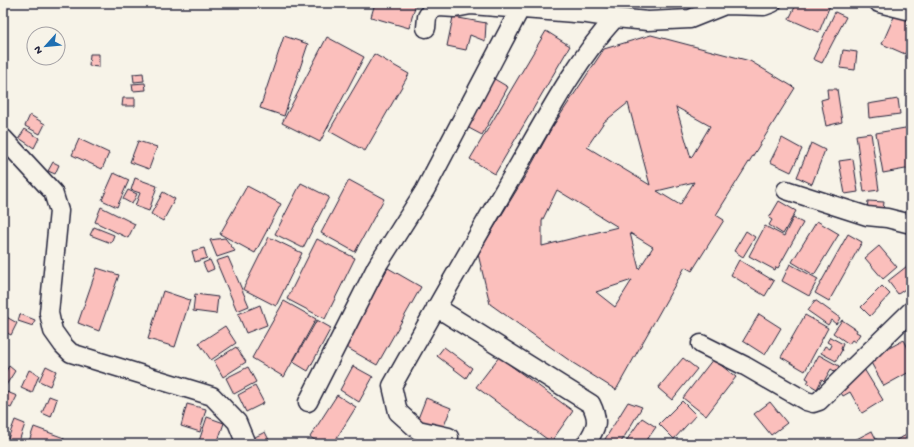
<svg xmlns="http://www.w3.org/2000/svg" width="914" height="447" viewBox="0 0 914 447" font-family="'Gochi Hand',sans-serif">
<rect width="100%" height="100%" fill="#f7f3e8"/>
<filter id="ink" filterUnits="userSpaceOnUse"><feTurbulence type="fractalNoise" baseFrequency=".025" numOctaves="2"/><feDisplacementMap in="SourceGraphic" scale="8" xChannelSelector="R" yChannelSelector="G"/><feConvolveMatrix kernelMatrix="1 2 1 2 8 2 1 2 1" color-interpolation-filters="sRGB"/></filter>
<g filter="url(#ink)">
<path fill="#fbbfbc" stroke="#22223b" fill-rule="evenodd" d="M375 3H416L409 28 371 17Z
M797 3H831L819 32 789 19Z
M897 10 911 17V40L905 54 882 44Z
M835 12 846 17 822 63 813 59Z
M453 17 486 23 485 41 470 35 466 50 447 46Z
M546 31 570 46 495 174 470 159Z
M651 35 750 61 795 88 716 215 724 220 692 271 685 267 616 390 573 363 490 304 478 254 527 173 551 129 604 49ZM628 103 650 185 587 147 604 122ZM676 107 710 126 691 158ZM694 182 680 205 657 191ZM557 190 618 227 542 246V221ZM630 233 653 247 639 269ZM632 280 615 307 596 292Z
M284 36 308 44 284 116 260 108Z
M327 37 364 57 320 142 282 123Z
M843 50 857 52 855 70 840 68Z
M90 54H99V67L89 66Z
M374 54 409 74 365 151 329 131Z
M143 73 144 81 134 82 133 74Z
M491 77 508 87 482 135 465 126Z
M145 83 146 90 133 91 132 84Z
M827 89H837L842 122 826 126 821 100 828 98Z
M123 98H135V106H122Z
M898 99 900 114 869 118 868 104Z
M30 115 45 124 40 134 25 126Z
M911 127V168L883 173 876 133Z
M25 129 39 138 34 148 19 138Z
M871 133 879 190 864 192 856 135Z
M782 138 802 149 791 172 770 162Z
M79 139 109 153 102 169 72 155Z
M138 141 157 147 149 169 130 162Z
M811 143 825 150 812 184 797 177Z
M853 159 858 192 845 194 839 161Z
M53 162 59 165 55 174 48 171Z
M114 173 129 180 117 207 102 200Z
M135 178 157 186 149 211 135 206 140 193 131 190Z
M349 180 384 199 355 252 321 233Z
M301 183 329 197 303 248 275 234Z
M247 186 281 204 255 253 220 234Z
M128 190 137 194 132 204 123 199Z
M163 192 175 199 163 221 151 214Z
M779 201 796 211 783 234 769 225 772 220 769 218Z
M868 201 884 202 883 210 867 209Z
M101 207 135 224 128 238 95 222Z
M793 218 803 223 778 268 776 267 775 270 749 256 765 226 784 236Z
M817 221 839 234 814 275 792 262Z
M94 227 114 235 111 243 90 235Z
M746 231 755 237 743 257 734 251Z
M848 234 862 242 829 301 815 293Z
M269 237 302 253 276 306 243 289Z
M225 238 235 251 217 257 210 240Z
M317 239 355 258 325 319 287 299Z
M879 246 897 267 883 279 865 258Z
M204 248 207 258 195 262 192 251Z
M228 257 249 306 237 311 216 261Z
M210 260 214 269 207 272 203 263Z
M739 260 774 281 765 296 731 275Z
M911 263V285L898 294 888 281Z
M790 264 818 279 809 296 782 281Z
M97 268 119 275 99 331 78 323Z
M388 268 421 287 377 365 344 346Z
M882 286 890 294 870 316 861 307Z
M163 291 190 300 175 347 148 339Z
M195 294 218 297 216 314 193 311Z
M815 300 840 318 836 324 831 320 828 325 808 311Z
M284 301 316 319 284 377 252 358Z
M260 305 267 325 246 333 238 314Z
M20 314 35 320 33 326 18 321Z
M759 314 781 328 765 355 743 341Z
M3 315 17 323 11 335 3 331Z
M805 315 828 328 805 371 781 357Z
M317 320 331 328 308 371 293 362Z
M842 320 857 330 856 332 860 334 855 342 852 340 849 344 833 333Z
M225 326 236 343 211 360 199 343Z
M830 337 843 344 841 349 842 350 836 361 821 353 825 346 830 349 832 345 827 342Z
M904 340 911 354V371L884 386 869 359Z
M236 347 246 362 223 377 214 361Z
M444 347 472 368 466 378 437 356Z
M819 355 839 366 836 372 831 369 824 381 822 379 817 389 807 383 809 380 806 378Z
M499 357 573 411 551 442 476 387Z
M683 358 697 369 672 400 658 388Z
M713 359 736 377 706 416 683 398Z
M9 366 15 371 3 390V376Z
M46 366 56 371 50 386 39 381Z
M353 366 373 377 359 402 340 390Z
M248 367 256 382 234 394 226 378Z
M864 369 883 400 862 413 850 392 843 396 838 388Z
M29 370 39 375 32 393 21 388Z
M255 386 264 403 246 412 238 395Z
M7 392 17 396 11 408 3 405V401Z
M337 395 356 407 333 444H321L310 437Z
M49 396 57 399 51 417 42 413Z
M426 398 451 408 442 431 417 421Z
M682 401 696 415 674 439 659 424Z
M628 402 642 407 620 444H602Z
M770 402 787 423 771 435 754 414Z
M187 404 206 409 200 432 181 426Z
M207 417 224 423 217 444H198Z
M642 418 656 427 644 444H624Z
M15 420 25 424 18 444 7 441Z
M34 427 64 438 62 444H28Z
M872 431 878 443 876 444H847Z
M265 432 271 444H258L255 437Z
M911 433V444H898L896 440Z"/>
<g fill="none" stroke-linecap="round" stroke-linejoin="round">
<defs>
<path id="minor" d="M879 3 911 11
M426 28 427 17 431 10 439 7 455 8 471 5 587 14 615 18
M3 138 53 192 59 211 49 313 53 331 63 345 71 353 212 396 237 422 246 444
M786 190 867 216 887 218 911 224
M436 307 591 404C600 422 596 428 586 444
M701 344 745 366 806 401 813 403 819 401 911 311
M308 402 377 266 425 190 520 9
M449 437 418 430 398 412 392 386C433 313 475 240 517 168 547 116 575 62 615 18L648 21 690 19 725 5 764 6 772 3"/>
</defs>
<use href="#minor" stroke="#22223b" stroke-width="21"/>
<use href="#minor" stroke="#f7f3e8" stroke-width="18"/>
</g>
</g>
<rect width="914" height="447" fill="none" stroke="#f7f3e8" stroke-width="16"/>
<rect x="8" y="8" width="898" height="431" fill="none" stroke="#22223b" stroke-width="1.5" filter="url(#ink)"/>
<g transform="translate(46 46) rotate(243)"><circle r="19" fill="#f7f3e8" stroke="#a29fa3"/>
<path d="M0-3L7 15L0 10L-7 15Z" fill="#1f6fb2"/>
<text y="-6" font-size="11" font-weight="bold" text-anchor="middle" fill="#22223b">N</text>
</g>
</svg>
